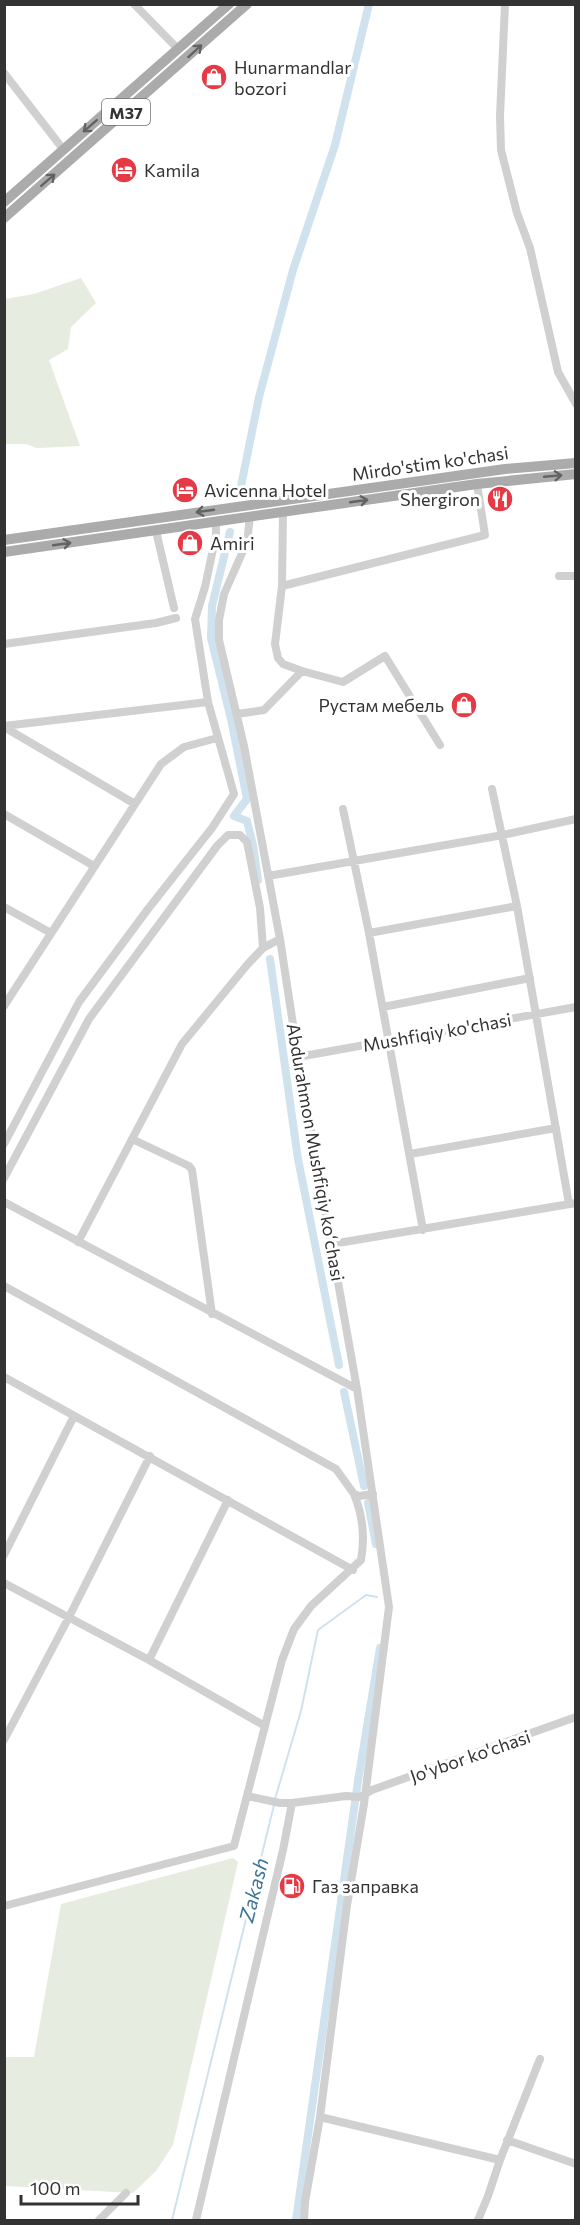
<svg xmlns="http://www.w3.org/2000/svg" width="580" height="2225" viewBox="0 0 580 2225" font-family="Commissioner,sans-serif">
<rect width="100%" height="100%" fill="#fff"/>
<path fill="#e6ecdf" d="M81 278 96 303 71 327 68 349 49 360 80 446 37 448 26 444H5V299L34 294Z
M233 1858 238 1862 173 2145 156 2171 133 2193 5 2186V2057H34L61 1904Z"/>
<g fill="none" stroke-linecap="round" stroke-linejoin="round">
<path stroke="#cfe2ee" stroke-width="2" d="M275 1799 301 1711 318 1630 366 1595 377 1597
M172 2220 274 1805"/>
<path stroke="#cfe2ee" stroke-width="8" d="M241 486 259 397 293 270 335 145 369 4
M230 532 212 606 211 638 231 719 247 799 234 816 247 821 253 845 258 880
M270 959 298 1159 339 1365
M344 1392 364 1486
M368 1503 376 1544
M296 2220 358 1781 380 1648"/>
<path stroke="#d0d0d0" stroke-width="8" d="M134 4 178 49
M505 4 500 116 501 150 517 213 530 248 558 372 576 404
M4 73 63 149
M283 512 282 586 275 644 278 658 283 664 302 671 343 682 385 656 440 745
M250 517 247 542 224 594 219 620V640L244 746 280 939 298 1057 357 1389 389 1607 364 1804 347 1905 320 2117 305 2202 304 2220
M156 531 174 608
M559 576H576
M282 586 485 535 477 484
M4 644 156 623 176 618
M237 714 264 710 302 671
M4 726 208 702
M4 727 135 804
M492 789 517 906 569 1204
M343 809 369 933 423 1230
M4 814 94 866
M268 876 503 835 576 819
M4 907 51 933
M369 933 517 906
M4 1006 161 764 184 747 217 738
M383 1007 530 978
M298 1057 576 1007
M132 1139 189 1166 192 1170 212 1314
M4 1144 79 1002 148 909 212 828 234 794 208 702 195 619 205 587 216 535V522
M410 1154 556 1128
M4 1178 89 1019 217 846 228 835H240L247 842 260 908 263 948
M4 1202 357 1389
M78 1242 182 1044 247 965 263 948 280 939
M332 1244 576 1203
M4 1286 336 1469 354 1494 359 1496 373 1494
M4 1377 353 1570
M4 1555 74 1416
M4 1583 149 1660 265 1726
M149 1660 228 1500
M4 1740 69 1617 150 1456
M247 1796 280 1803H292L346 1796 360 1797 372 1790 576 1717
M4 1906 234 1846 282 1660 294 1629 311 1606 361 1560C365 1538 363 1516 354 1494
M320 2117 500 2160
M507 2140 576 2164
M99 2220 126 2193
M196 2220 283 1850 292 1803
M478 2220 488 2196 500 2160 540 2059"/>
<path stroke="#ababab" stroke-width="10" d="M4 202 229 4
M4 218 247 4
M4 540 505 469 576 463
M4 552 477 484 576 474"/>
</g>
<defs><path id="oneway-shaft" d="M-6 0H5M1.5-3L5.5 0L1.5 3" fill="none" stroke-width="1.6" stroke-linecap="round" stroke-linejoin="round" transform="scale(1.5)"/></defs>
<g stroke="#636363">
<use href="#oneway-shaft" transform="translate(195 51) rotate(-42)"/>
<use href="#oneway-shaft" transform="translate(90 126) rotate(139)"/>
<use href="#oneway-shaft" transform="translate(48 180) rotate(-41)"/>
<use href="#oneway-shaft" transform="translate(553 476) rotate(-5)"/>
<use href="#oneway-shaft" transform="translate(359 501) rotate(-8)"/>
<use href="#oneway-shaft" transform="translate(205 511) rotate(172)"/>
<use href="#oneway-shaft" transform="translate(62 544) rotate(-8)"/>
</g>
<defs>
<symbol id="shop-disc" viewBox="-11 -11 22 22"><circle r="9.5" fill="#e63946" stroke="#fff"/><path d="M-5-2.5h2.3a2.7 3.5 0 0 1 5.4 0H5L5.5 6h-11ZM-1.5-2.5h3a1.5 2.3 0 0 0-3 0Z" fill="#fff"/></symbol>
<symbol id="hotel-disc" viewBox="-11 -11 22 22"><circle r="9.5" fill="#e63946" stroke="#fff"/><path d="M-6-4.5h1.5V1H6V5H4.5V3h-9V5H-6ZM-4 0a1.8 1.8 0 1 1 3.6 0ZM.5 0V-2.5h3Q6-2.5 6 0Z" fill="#fff"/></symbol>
<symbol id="restaurant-disc" viewBox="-11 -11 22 22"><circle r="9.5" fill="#e63946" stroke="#fff"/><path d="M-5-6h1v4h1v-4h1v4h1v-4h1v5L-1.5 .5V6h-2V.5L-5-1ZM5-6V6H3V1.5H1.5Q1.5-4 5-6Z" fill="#fff"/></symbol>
<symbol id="fuel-disc" viewBox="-11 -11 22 22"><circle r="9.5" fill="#e63946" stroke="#fff"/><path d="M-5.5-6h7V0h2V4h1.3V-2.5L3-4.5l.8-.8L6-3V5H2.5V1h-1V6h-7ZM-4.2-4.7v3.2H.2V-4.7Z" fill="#fff"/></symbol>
</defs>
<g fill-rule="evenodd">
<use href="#shop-disc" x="199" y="62" width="30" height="30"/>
<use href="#hotel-disc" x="109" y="155" width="30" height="30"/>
<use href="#hotel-disc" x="170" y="475" width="30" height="30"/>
<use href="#restaurant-disc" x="485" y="484" width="30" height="30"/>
<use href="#shop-disc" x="175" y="528" width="30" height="30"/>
<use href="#shop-disc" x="449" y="690" width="30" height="30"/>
<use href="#fuel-disc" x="277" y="1871" width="30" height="30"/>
</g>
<g text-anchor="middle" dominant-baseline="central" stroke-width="6" stroke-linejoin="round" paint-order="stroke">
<rect fill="#fff" stroke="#707070" stroke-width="1.5" x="102" y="99" width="48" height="26" rx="4.5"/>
<g font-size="16" font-weight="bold" fill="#333">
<text x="126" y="112">M37</text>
</g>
<g font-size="18" fill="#333" stroke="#fff" text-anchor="start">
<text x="234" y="67">Hunarmandlar<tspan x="234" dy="21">bozori</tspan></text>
<text x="144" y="170">Kamila</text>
<text x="204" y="490">Avicenna Hotel</text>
<text x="480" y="499" text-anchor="end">Shergiron</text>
<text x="210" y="543">Amiri</text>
<text x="444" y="705" text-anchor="end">Рустам мебель</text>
<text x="312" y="1886">Газ заправка</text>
</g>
<g font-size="18" fill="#333" stroke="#fff">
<text transform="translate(430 463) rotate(-8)">Mirdo'stim ko'chasi</text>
<text transform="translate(437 1032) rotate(-10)">Mushfiqiy ko'chasi</text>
<text transform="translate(316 1152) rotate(80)">Abdurahmon Mushfiqiy koʻchasi</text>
<text transform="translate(470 1756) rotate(-19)">Jo'ybor ko'chasi</text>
</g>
<g font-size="20" font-style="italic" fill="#3f7597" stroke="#fff">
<text transform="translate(253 1890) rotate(-76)">Zakash</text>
</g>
</g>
<rect width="580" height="2225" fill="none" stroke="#333333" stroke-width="12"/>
<path d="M21 2195v9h117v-9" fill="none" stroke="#333333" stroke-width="3"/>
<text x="30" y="2195" font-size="18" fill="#333333" stroke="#ffffff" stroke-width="4.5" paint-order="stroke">100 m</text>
</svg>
